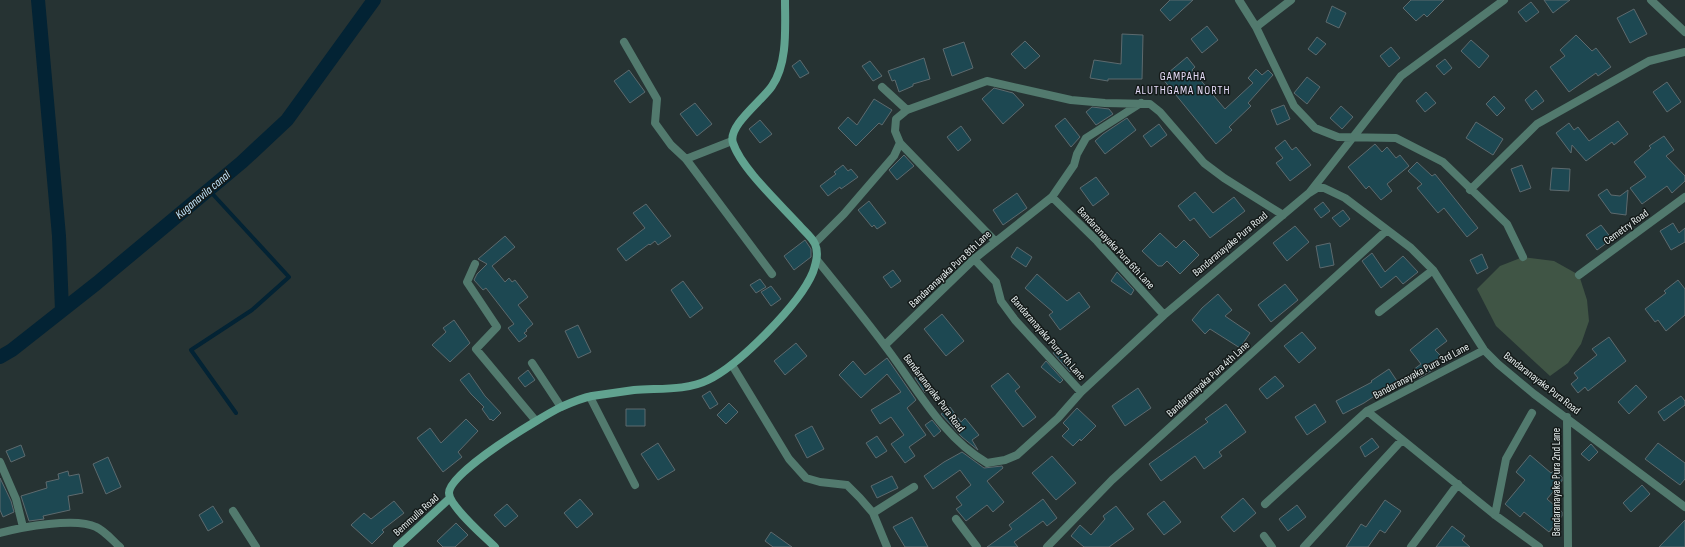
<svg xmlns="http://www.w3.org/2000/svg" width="1685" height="547" viewBox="0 0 1685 547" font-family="'Sofia Sans Condensed',sans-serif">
<rect width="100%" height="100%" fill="#263333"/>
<path fill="#405545" d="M1523 257 1554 261 1579 275 1587 300 1589 321 1581 344 1568 363 1550 376 1496 326 1477 289 1500 266Z"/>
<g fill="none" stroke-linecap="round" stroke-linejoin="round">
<path stroke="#032334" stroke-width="4" d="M208 189 289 277 252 310 191 350 236 413"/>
<path stroke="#032334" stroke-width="14" d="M38 0 59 236 62 310
M0 357 12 350 97 283 242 162 287 120 374 0"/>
</g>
<path fill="#1d4852" stroke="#5d6a6e" d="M1170 0H1193L1170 21 1160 10Z
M1411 0H1444L1427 17 1424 14 1416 21 1403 8Z
M1544 0H1570L1553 13Z
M1531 2 1539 12 1526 22 1518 12Z
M1332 6 1346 13 1339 28 1326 22Z
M1634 9 1647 34 1630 43 1617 18Z
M1207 26 1218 40 1202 53 1191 39Z
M1122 34 1143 35 1142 79H1108V81L1090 78 1094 60 1121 64Z
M1576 35 1592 51 1596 48 1611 67 1598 76 1596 73 1569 92 1550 67 1565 56 1560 50Z
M1317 37 1326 44 1316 55 1308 49Z
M1471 40 1489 56 1479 68 1461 51Z
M1025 41 1040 56 1025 69 1011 54Z
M964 42 973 68 952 76 943 49Z
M1391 47 1400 58 1389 67 1380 56Z
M1187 57 1195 67 1192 70 1225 109 1253 83 1248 78 1256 69 1262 75 1268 70 1273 75 1248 103 1251 106 1229 127 1232 130 1216 144 1162 78Z
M924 58 930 79 913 84V86L899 92 895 80 892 81 888 71Z
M1445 59 1452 68 1444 75 1436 66Z
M800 60 809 73 800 78 792 66Z
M870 61 882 76 873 81 862 66Z
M629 70 645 92 630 103 614 81Z
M1307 77 1320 87 1307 104 1294 93Z
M1667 82 1681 102 1667 112 1653 92Z
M994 88 1013 93 1024 105 1003 124 982 99Z
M1536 90 1544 101 1532 110 1525 100Z
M1426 92 1436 103 1425 112 1416 101Z
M1494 96 1505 108 1497 116 1486 104Z
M874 99 892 110 882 125 879 123 856 146 838 128 848 117 857 125Z
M695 103 712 124 697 136 680 114Z
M1284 105 1290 119 1277 125 1271 110Z
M1341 106 1353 117 1342 129 1330 118Z
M1092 107 1109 109 1113 114 1096 125 1086 112Z
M1065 118 1080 137 1071 147 1055 126Z
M1127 118 1136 130 1105 154 1095 141 1103 134Z
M760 120 772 134 760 143 749 129Z
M1618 121 1628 134 1614 145 1612 142 1586 161 1572 145 1571 153 1556 133 1569 123 1574 130 1578 127 1589 141Z
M1476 122 1503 139 1493 155 1466 138Z
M1159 124 1167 135 1151 147 1143 136Z
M961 126 971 140 958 151 947 137Z
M1664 136 1674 150 1666 156 1685 176V181L1672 193 1667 186 1642 204 1630 188 1646 177 1634 162 1651 148 1649 146Z
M1285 140 1292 150 1296 147 1311 165 1290 181 1276 163 1283 158 1275 148Z
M1375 144 1382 152 1387 147 1396 158 1400 155 1409 166 1387 184 1392 191 1381 200 1369 186 1366 189 1348 167Z
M904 155 914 166 897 180 889 170Z
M1417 162 1432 176 1435 174 1478 228 1467 237 1444 208 1438 213 1417 188 1422 184 1408 171Z
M843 165 848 171 851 169 858 177 841 189 840 187 828 196 820 186 836 174 834 172Z
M1522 165 1531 188 1520 192 1511 169Z
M1552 168 1570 169 1569 191 1550 190Z
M1096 177 1109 194 1093 206 1080 188Z
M1607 189 1611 195 1620 196 1628 190 1626 215 1611 213 1598 195Z
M1195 192 1213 213 1234 197 1245 211 1210 238 1194 218 1190 221 1178 206Z
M1017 193 1027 208 1003 225 993 210Z
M869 201 886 223 877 229 874 225 872 227 858 210Z
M1323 202 1330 211 1321 218 1314 209Z
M646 204 671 236 658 245 655 241 650 245 649 244 626 261 617 249 645 228 633 213Z
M1343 210 1350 219 1340 227 1332 218Z
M1673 223 1679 233 1685 228V242L1671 250 1660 231Z
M1601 225 1612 239 1597 250 1586 235Z
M1295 226 1309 242 1287 261 1273 243Z
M1160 233 1176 248 1184 240 1199 255 1180 274 1167 261 1162 266H1158L1142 251Z
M505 236 515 247 492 266 505 282 509 278 512 282 515 280 528 297 518 305 533 324 526 330 527 331 524 333 527 336 519 342 508 328 514 324 486 288 483 290 474 280 477 274 487 264 478 259Z
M805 240 811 249V257L794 270 784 256Z
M1330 243 1334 265 1320 268 1316 246Z
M1017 247 1032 257 1026 267 1011 257Z
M1372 253 1385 272 1403 256 1418 272 1403 284 1396 276 1381 288 1362 261Z
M1482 254 1488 268 1477 274 1470 260Z
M893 270 901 281 891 288 883 277Z
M1117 272 1134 290 1131 295 1111 281Z
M1037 274 1067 301 1079 292 1090 307 1060 330 1049 315 1053 312 1025 288Z
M760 279 766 287 756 293 750 285Z
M1678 280 1685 289V315L1666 331 1658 320 1655 322 1645 309 1666 293 1664 291Z
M683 281 703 308 690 318 671 290Z
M1285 284 1298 300 1271 322 1258 305Z
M771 286 781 299 771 306 761 292Z
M1218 294 1232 310 1225 316 1250 333 1240 348 1210 329 1205 334 1192 320 1202 308Z
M942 314 964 341 946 356 924 329Z
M454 320 470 343 450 362 432 345 446 332 443 328Z
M578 325 591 352 578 358 565 331Z
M1437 328 1447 341 1435 350 1441 356 1431 365 1434 369 1419 378 1413 370 1421 364 1410 350Z
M1302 332 1316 348 1299 363 1284 346Z
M1609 337 1626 361 1588 391 1585 387 1578 393 1571 384 1578 378 1574 373 1597 355 1592 349Z
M796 343 807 356 785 375 774 361Z
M1056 349 1075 365 1070 372 1053 353Z
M887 358 916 400 907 408 926 435 909 447 915 456 905 463 891 444 904 435 891 417 880 424 871 410 901 392 887 374 861 398 839 375 853 361 865 375Z
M1046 361 1063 380 1060 383 1041 367Z
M1389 369 1397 381 1364 403 1343 414 1336 401 1372 382 1371 381Z
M528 370 535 380 525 387 518 378Z
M469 373 485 396 501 413 493 421 491 419 490 420 482 409 484 407 471 394 460 380Z
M1008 373 1020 387 1015 391 1036 417 1023 427 991 386Z
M916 376 928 390 925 393 915 378Z
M1275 376 1284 386 1267 399 1259 389Z
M1636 385 1647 397 1629 414 1618 402Z
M1138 388 1151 408 1125 426 1112 406Z
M710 391 718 404 710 409 702 396Z
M1681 396 1685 401V405L1664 421 1658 412Z
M729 403 738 412 726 424 717 415Z
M1226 404 1246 432 1219 452 1222 456 1204 469 1195 456 1161 481 1149 464 1208 422 1205 419Z
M1315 404 1326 422 1307 435 1295 417Z
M950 407 961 422 965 418 979 435 972 440 978 450 962 437 941 414Z
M1077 408 1096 426 1081 441 1080 439 1073 446 1062 436 1069 429 1063 423Z
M626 409H645V426H626Z
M466 419 478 431 458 452 462 457 443 472 417 438 430 428 441 443Z
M932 420 941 431 934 437 925 425Z
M812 426 824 449 807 458 795 435Z
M877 436 887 451 876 458 866 443Z
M1372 438 1379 447 1365 457 1360 447Z
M658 443 675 470 658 480 641 454Z
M1658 443 1685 463V479L1680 485 1645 459Z
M1591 444 1598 452 1589 461 1581 454Z
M21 445 25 456 11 462 6 451Z
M962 452 984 468 1002 466 1003 468 987 481 1004 502 993 512 987 505 966 521 956 509 962 505 956 497 971 485 960 470 933 489 924 476 944 462Z
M1530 455 1551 473 1554 470 1562 477V481L1547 499 1562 512V516L1549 532 1524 512 1520 517 1505 504 1525 480 1516 472Z
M1052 456 1076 483 1056 500 1032 473Z
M108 457 121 487 106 494 93 464Z
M68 471 69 476 79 474 83 493 68 496 70 510 43 516 44 519 29 521 21 496 47 488 46 482 59 479 58 474Z
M892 476 898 488 877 498 871 486Z
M0 478 11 501 14 512 3 517 0 510Z
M1642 485 1650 494 1631 512 1623 503Z
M1243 498 1256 513 1234 532 1221 517Z
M580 499 593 514 577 528 564 513Z
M1043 499 1057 518 1047 526 1043 521 1014 542 1018 547H987L1012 529 1009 525Z
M1385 500 1401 511 1385 533 1380 530 1368 547H1346L1361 524 1366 527Z
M394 501 404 513 382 530 384 532 372 544 351 525 364 513 371 519Z
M1164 501 1181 522 1164 535 1147 514Z
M507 504 518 516 505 527 494 515Z
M1297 505 1306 517 1288 531 1279 519Z
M213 506 223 522 208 531 199 515Z
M1116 506 1134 529 1109 547H1084L1071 536 1080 525 1091 535 1105 519 1103 516Z
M912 517 928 547H905L893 527Z
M1685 520V547H1659Z
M456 523 468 535 455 547H443L437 541Z
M1452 526 1465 536 1462 540 1470 547H1436Z
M771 532 792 547H773L765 541Z"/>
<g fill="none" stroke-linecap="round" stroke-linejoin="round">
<path stroke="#527a6e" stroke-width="8" d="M1239 0 1256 27 1294 106 1315 128 1338 137 1396 138 1443 162 1507 224 1523 257
M1651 0 1685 32
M1256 27 1291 0
M624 42 657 99 655 123 671 145 686 159 732 141
M882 87 907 110
M900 143 995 241
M686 159 772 274
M1470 190 1537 124 1649 61 1685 52
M1310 192 1401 76 1504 0
M1052 197 1097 241 1164 315
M815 243 844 214 894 156 900 143 895 131 896 119 907 110 987 81 1071 100 1105 103 1150 104 1160 112 1204 163 1224 178 1283 215
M974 259 996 282 1001 301 1015 320 1081 392
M817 260C842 291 867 321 891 354 919 392 944 438 987 463L1005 460 1017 455 1058 418 1081 392 1164 315 1309 193 1317 188H1324L1345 198 1411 248 1433 270 1484 350 1498 364 1534 394 1685 507
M475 264 467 282 497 327 476 349 536 421
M1579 275 1685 197
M1379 312 1433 270
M885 345 974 259 1052 197 1074 165 1077 154 1086 138 1141 103
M532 363 561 407
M732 365 789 459 806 478 820 482 847 485 860 498 873 513 887 547
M590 397 635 485
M1367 411 1495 515 1539 547
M1567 417 1568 547
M0 462 16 499 23 527
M1265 504 1367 411 1484 350
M233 511 256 547
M873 513 914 487
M1495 515 1506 459 1532 413
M956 519 977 547
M0 533C22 527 76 517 96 527 105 531 113 541 120 547
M1264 536 1272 547
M1047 547 1112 480 1387 230
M1304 547 1401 441
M1411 547 1458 484"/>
<path stroke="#61a390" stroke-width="8" d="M397 547 450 498
M495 547C485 537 449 506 449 493 449 472 541 417 561 407 570 403 582 398 592 396 606 394 620 392 634 390 658 388 686 391 708 380 739 365 800 304 813 272 816 263 819 253 815 244 812 237 803 230 799 225 780 204 741 168 733 143 727 126 763 100 772 86 788 63 785 27 785 0"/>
</g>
<g text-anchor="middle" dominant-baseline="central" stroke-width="3" stroke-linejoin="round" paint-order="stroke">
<g font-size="11" fill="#e5eded" stroke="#141a19">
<text transform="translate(1626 227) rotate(-36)">Cemetry Road</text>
<text transform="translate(1230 244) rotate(-40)">Bandaranayake Pura Road</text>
<text transform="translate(1116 248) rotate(47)">Bandaranayaka Pura 6th Lane</text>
<text transform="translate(950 269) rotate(-43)">Bandaranayaka Pura 8th Lane</text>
<text transform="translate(1048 338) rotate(49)">Bandaranayaka Pura 7th Lane</text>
<text transform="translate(1421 371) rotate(-28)">Bandaranayaka Pura 3rd Lane</text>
<text transform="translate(1208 379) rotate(-42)">Bandaranayaka Pura 4th Lane</text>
<text transform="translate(1542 383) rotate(38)">Bandaranayake Pura Road</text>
<text transform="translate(934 393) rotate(53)">Bandaranayake Pura Road</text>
<text transform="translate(1556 482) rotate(-90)">Bandaranayake Pura 2nd Lane</text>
<text transform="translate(416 515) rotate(-42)">Bemmulla Road</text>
</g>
<g font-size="12" letter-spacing="1" fill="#e3daf6" stroke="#141a19">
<text x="1183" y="76">GAMPAHA<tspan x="1183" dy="14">ALUTHGAMA NORTH</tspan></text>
</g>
<g font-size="12" font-style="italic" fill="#c0e3f9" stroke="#141a19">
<text transform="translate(203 195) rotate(-40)">Kuganavila canal</text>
</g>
</g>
</svg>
